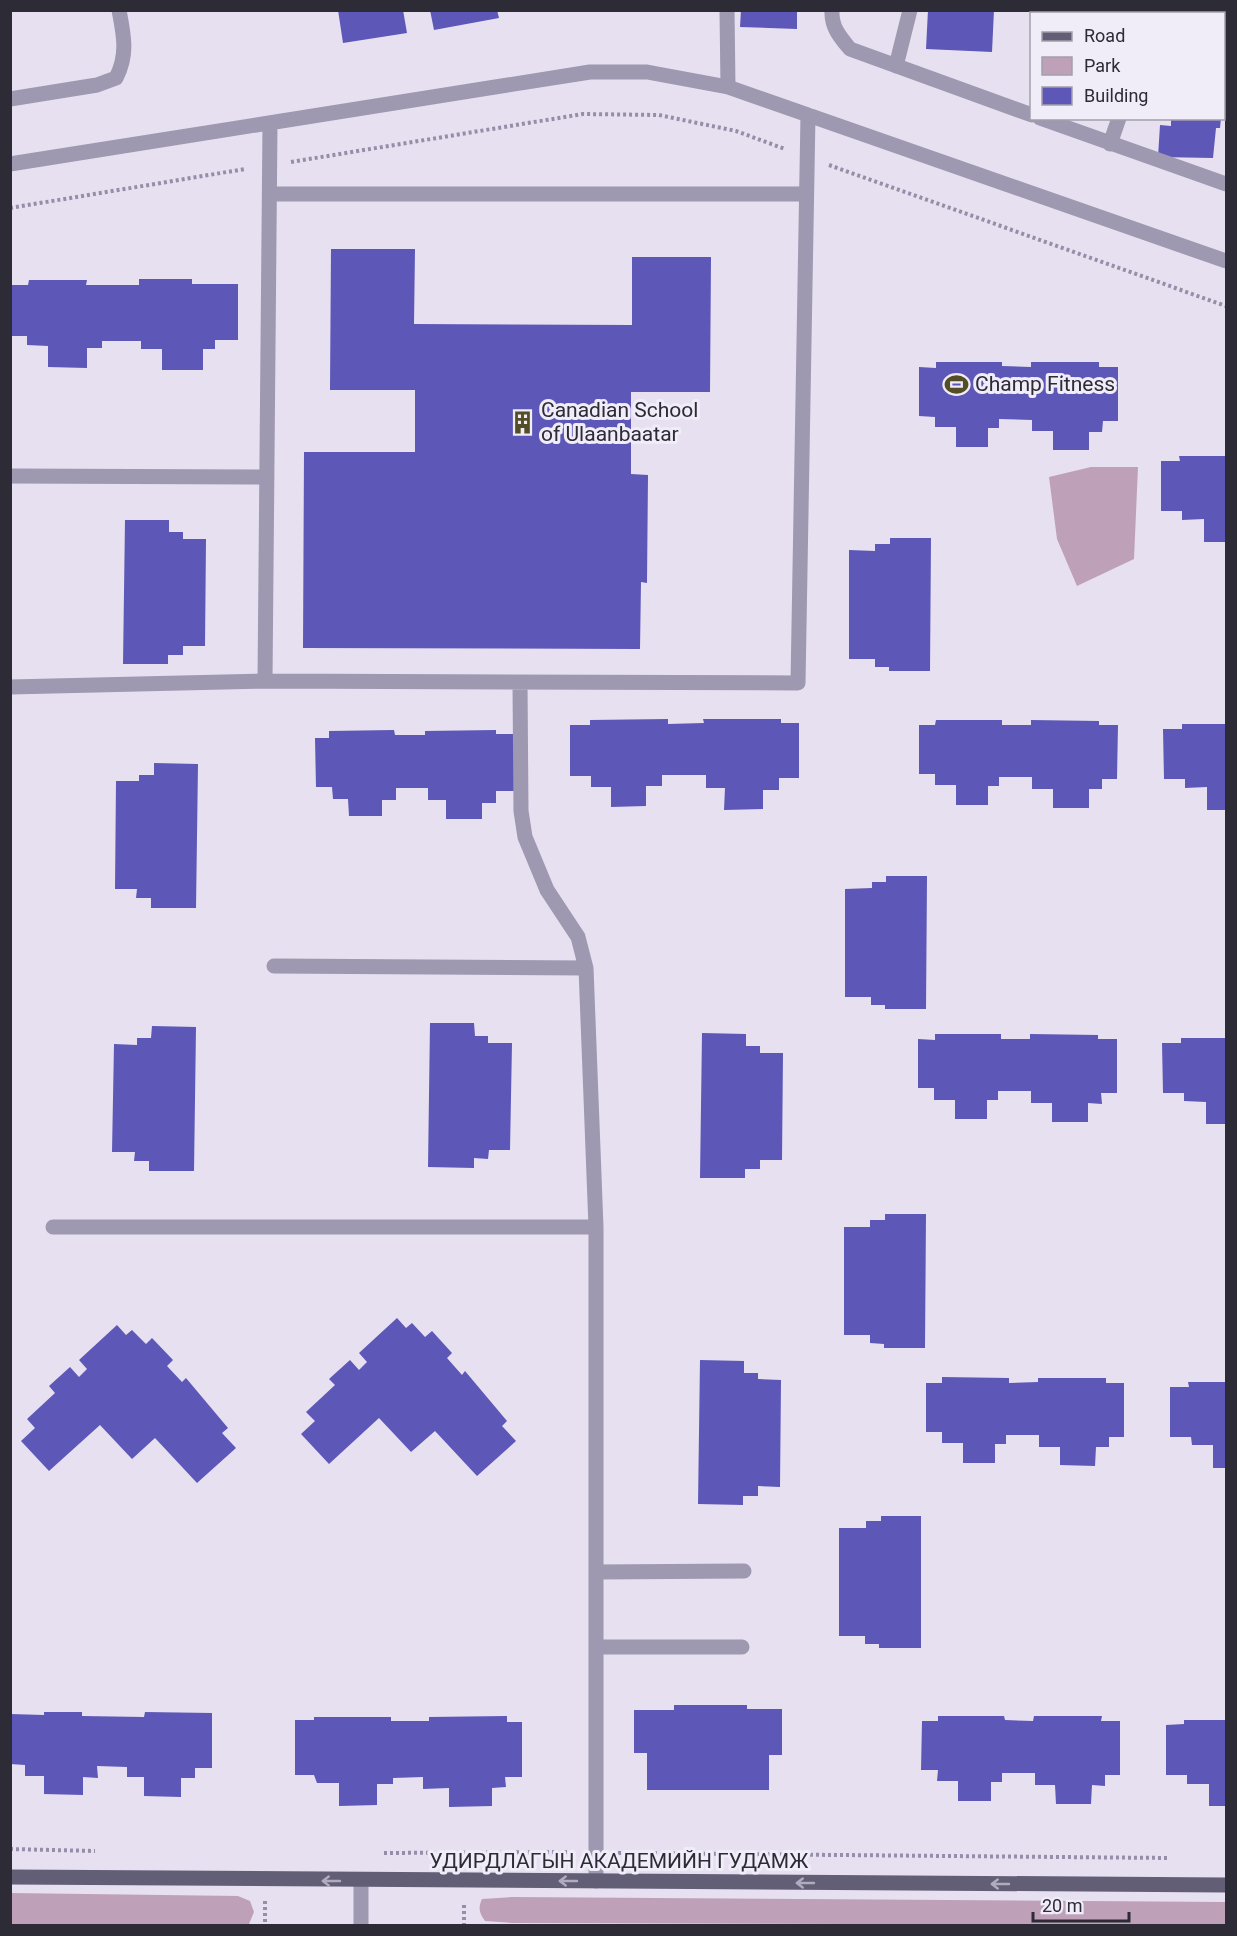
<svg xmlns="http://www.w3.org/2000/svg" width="1237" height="1936" viewBox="0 0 1237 1936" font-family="Roboto,sans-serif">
<rect width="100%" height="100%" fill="#e6e0f0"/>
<path fill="#bea1b9" d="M1091 467H1138L1134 559 1077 586 1057 539 1049 477Z
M11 1893 238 1896 250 1901 254 1912 249 1924 242 1926 11 1924Z
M512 1897 1226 1902V1925L513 1923 485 1921C479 1913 478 1908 482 1899Z"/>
<path fill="#5d57b7" d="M338 10H403L407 33 343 43Z
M430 10H497L499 18 434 30Z
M741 10H797V29L740 27Z
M928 10H994L992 52 926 49Z
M1059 10H1097V14H1059Z
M1224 20H1226V56H1224Z
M1224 67 1226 68V111L1224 110Z
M1171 118H1221L1220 128H1216L1213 158 1158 157 1160 125 1171 126Z
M331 249H415L414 324 632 325V257H711L710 392H631V474L648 475 647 583 641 582 640 649 303 648 304 452H415V390H330Z
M139 279H192V284H238V340H215V349H203V370H162V349H141V341H102V348H87V368L48 367V346L27 345V336H10V285H28L29 280H87L86 285H139Z
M936 362H1002V366L1031 367V362H1099V367H1118V421H1103L1102 432H1089V450H1053V431H1032V420L999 419V428H988V447H956V427H935V417L919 416V367L936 368Z
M1179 456H1226V542H1204V519L1182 520V511H1161V461H1180Z
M125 520H169V532H183V539H206L205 646H183V655H168V664H123Z
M890 538H931L930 671H889V667H875V659H849V550L875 551V544H890Z
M668 719V724L704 723 703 719H781V723H799V778H779V790H763V809L724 810 725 788H706V775H662V786H646V806L611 807V787H591V776H570V725H590V720Z
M936 720H1002V725H1031V720L1099 721V725H1118L1117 779H1102V789H1089V808H1053V789H1032V777H999V786H988V805H956V785H935V774H919V725H935Z
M1182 724H1226V810H1207V787L1185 788V779H1164L1163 729H1182Z
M394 730 395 735H425V731L496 730V734H515V791H496V803H482V819H446V800H428V788H396V800H382V816H349L348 799H333L332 787H316L315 738H329V731Z
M154 763 198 764 196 908H151V898H136L137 889H115L116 781H139V775H154Z
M886 876H927L926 1009H885V1005H871V997H845V889L872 888V882H886Z
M430 1023H474L475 1036H488V1043H512L510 1150H489L488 1159 474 1158V1168L428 1167Z
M152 1026 196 1027 194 1171H149V1161H134L135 1152H112L114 1044 137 1045V1038H151Z
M702 1033 746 1034V1046H760V1053H783L782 1160H760V1169H745V1178H700Z
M935 1034H1001V1039H1030V1034L1098 1035V1039H1117V1093H1101L1102 1104 1088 1103V1122H1052V1103H1031V1091H998V1100H987V1119H955V1100H934V1088H918V1039L935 1040Z
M1181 1038H1226V1124H1206V1102L1184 1101V1093H1163L1162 1043H1181Z
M885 1214H926L925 1348H884V1344L870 1343V1335H844V1227H870V1220H885Z
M397 1318 406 1328 412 1323 425 1337 432 1331 452 1353 447 1358 462 1375 465 1371 507 1421 502 1426 516 1441 477 1476 435 1431 411 1452 379 1418 329 1464 301 1434 315 1421 306 1412 335 1385 329 1379 350 1360 359 1370 367 1362 359 1353Z
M117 1325 126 1335 132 1330 146 1344 152 1338 173 1360 167 1366 182 1382 186 1378 228 1428 222 1433 236 1448 197 1483 155 1438 132 1459 100 1425 49 1471 21 1441 35 1428 27 1419 55 1393 49 1386 70 1367 79 1377 87 1369 79 1360Z
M700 1360 744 1361V1373H758V1379L781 1380 780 1487 758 1486V1496H743V1505L698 1504Z
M942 1377 1009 1378V1383L1038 1382V1378H1106V1383H1124V1437H1109V1447H1096L1095 1466 1060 1465V1447H1039V1435H1006V1444H995V1463H963V1443H942V1432H926V1383H942Z
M1188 1382H1226V1468H1213V1445H1192L1191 1437H1170V1387H1189Z
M881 1516H921V1648H879V1644H865V1636H839V1528H866V1521H881Z
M674 1705H747V1709H782V1755H769V1790H647V1753H634V1710H674Z
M44 1712H82V1716L144 1717 145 1712 212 1713V1768H195V1778H181V1797L144 1796V1777H127V1767L97 1766 98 1778 83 1777V1795L44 1794V1776H25V1765L10 1764V1714L44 1715Z
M507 1716V1722H522V1777H505L506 1787 492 1788V1806L449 1807V1788L423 1789V1777L393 1778V1784H377V1805L339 1806V1783H317L314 1775H295V1720H314V1717H391V1721H429V1717Z
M938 1716H1004L1005 1720 1033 1721 1034 1716H1102L1101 1721H1120V1775H1105V1786L1092 1785 1091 1804H1056L1055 1785H1035V1773H1002V1782H991V1801H958V1781H937L938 1770H921L922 1721H938Z
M1184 1720H1226V1806H1209V1784H1187V1775H1166V1725L1184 1724Z"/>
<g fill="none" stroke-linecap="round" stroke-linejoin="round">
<path stroke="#958ea9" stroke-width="4" stroke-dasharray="3 3" stroke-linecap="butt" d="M291 162 583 114 659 115 736 131 785 149
M829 165 1226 306
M10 208 245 169
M10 1849 95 1851
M384 1853 572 1852
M618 1853 1169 1858
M265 1901V1926
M464 1926V1903"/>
<path stroke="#9e98b0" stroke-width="15" d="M727 10 728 87
M832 10C831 27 840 37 850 49L1032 115
M1155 14 1156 10
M896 66 910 10
M10 99 97 85 116 78C128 55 124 36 119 10
M1040 118 1226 184
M270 123 265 681 798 683 808 115
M1110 144 1119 118
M10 164 590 72H647L728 87 1226 261
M270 194H806
M10 476 267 477
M520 683 521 811 525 837 547 890 578 937 586 968 596 1227V1881
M10 687 265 681
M274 966 586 968
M53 1227H596
M597 1572 744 1571
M597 1647H742
M361 1881V1926"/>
<path stroke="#625e76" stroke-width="15" d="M10 1877 1226 1885"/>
</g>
<defs><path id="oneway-shaft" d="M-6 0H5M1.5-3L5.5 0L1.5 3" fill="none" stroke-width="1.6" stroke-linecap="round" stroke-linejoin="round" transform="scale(1.5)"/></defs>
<g stroke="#b0acbe">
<use href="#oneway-shaft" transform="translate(331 1881) rotate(-180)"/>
<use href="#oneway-shaft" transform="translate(568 1881) rotate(-180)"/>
<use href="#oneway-shaft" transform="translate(805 1883) rotate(-180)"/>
<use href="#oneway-shaft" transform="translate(1000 1884) rotate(-180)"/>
</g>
<defs>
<symbol id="stadium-bare" viewBox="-9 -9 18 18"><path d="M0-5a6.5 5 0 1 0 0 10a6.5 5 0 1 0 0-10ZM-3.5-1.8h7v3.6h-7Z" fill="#534e25" stroke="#f0ecf8" stroke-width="2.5" paint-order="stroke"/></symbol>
<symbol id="building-bare" viewBox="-9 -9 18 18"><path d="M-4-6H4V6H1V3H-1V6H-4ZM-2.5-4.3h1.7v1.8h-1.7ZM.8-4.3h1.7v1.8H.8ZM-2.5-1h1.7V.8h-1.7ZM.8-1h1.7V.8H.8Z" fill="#534e25" stroke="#f0ecf8" stroke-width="2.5" paint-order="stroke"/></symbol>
</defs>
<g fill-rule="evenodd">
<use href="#stadium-bare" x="940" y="368" width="33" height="33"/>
<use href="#building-bare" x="506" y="406" width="33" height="33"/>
</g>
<g text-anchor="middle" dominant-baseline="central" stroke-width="6" stroke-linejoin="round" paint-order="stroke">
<g font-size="21" fill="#2c2b36" stroke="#f0ecf8" text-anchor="start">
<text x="975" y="384">Champ Fitness</text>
<text x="541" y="410">Canadian School<tspan x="541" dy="24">of Ulaanbaatar</tspan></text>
</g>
<g font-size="21" fill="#2c2b36" stroke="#f0ecf8">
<text x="619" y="1861">УДИРДЛАГЫН АКАДЕМИЙН ГУДАМЖ</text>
</g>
</g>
<rect width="1237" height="1936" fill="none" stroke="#2c2b36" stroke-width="24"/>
<rect x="1030" y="12" width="195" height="108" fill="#f0ecf8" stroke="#a29faa" stroke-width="1.5"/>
<rect x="1042" y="32" width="30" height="9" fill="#625e76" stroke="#a29faa" stroke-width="1.5"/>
<text x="1084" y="42" font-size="18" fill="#2c2b36">Road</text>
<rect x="1042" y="57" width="30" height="18" fill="#bea1b9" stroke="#a29faa" stroke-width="1.5"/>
<text x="1084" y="72" font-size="18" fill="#2c2b36">Park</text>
<rect x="1042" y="87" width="30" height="18" fill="#5d57b7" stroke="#a29faa" stroke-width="1.5"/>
<text x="1084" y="102" font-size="18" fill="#2c2b36">Building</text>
<path d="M1033 1912v9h96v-9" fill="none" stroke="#2c2b36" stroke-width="3"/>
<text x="1042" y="1912" font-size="18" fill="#2c2b36" stroke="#f0ecf8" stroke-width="4.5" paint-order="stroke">20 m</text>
</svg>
